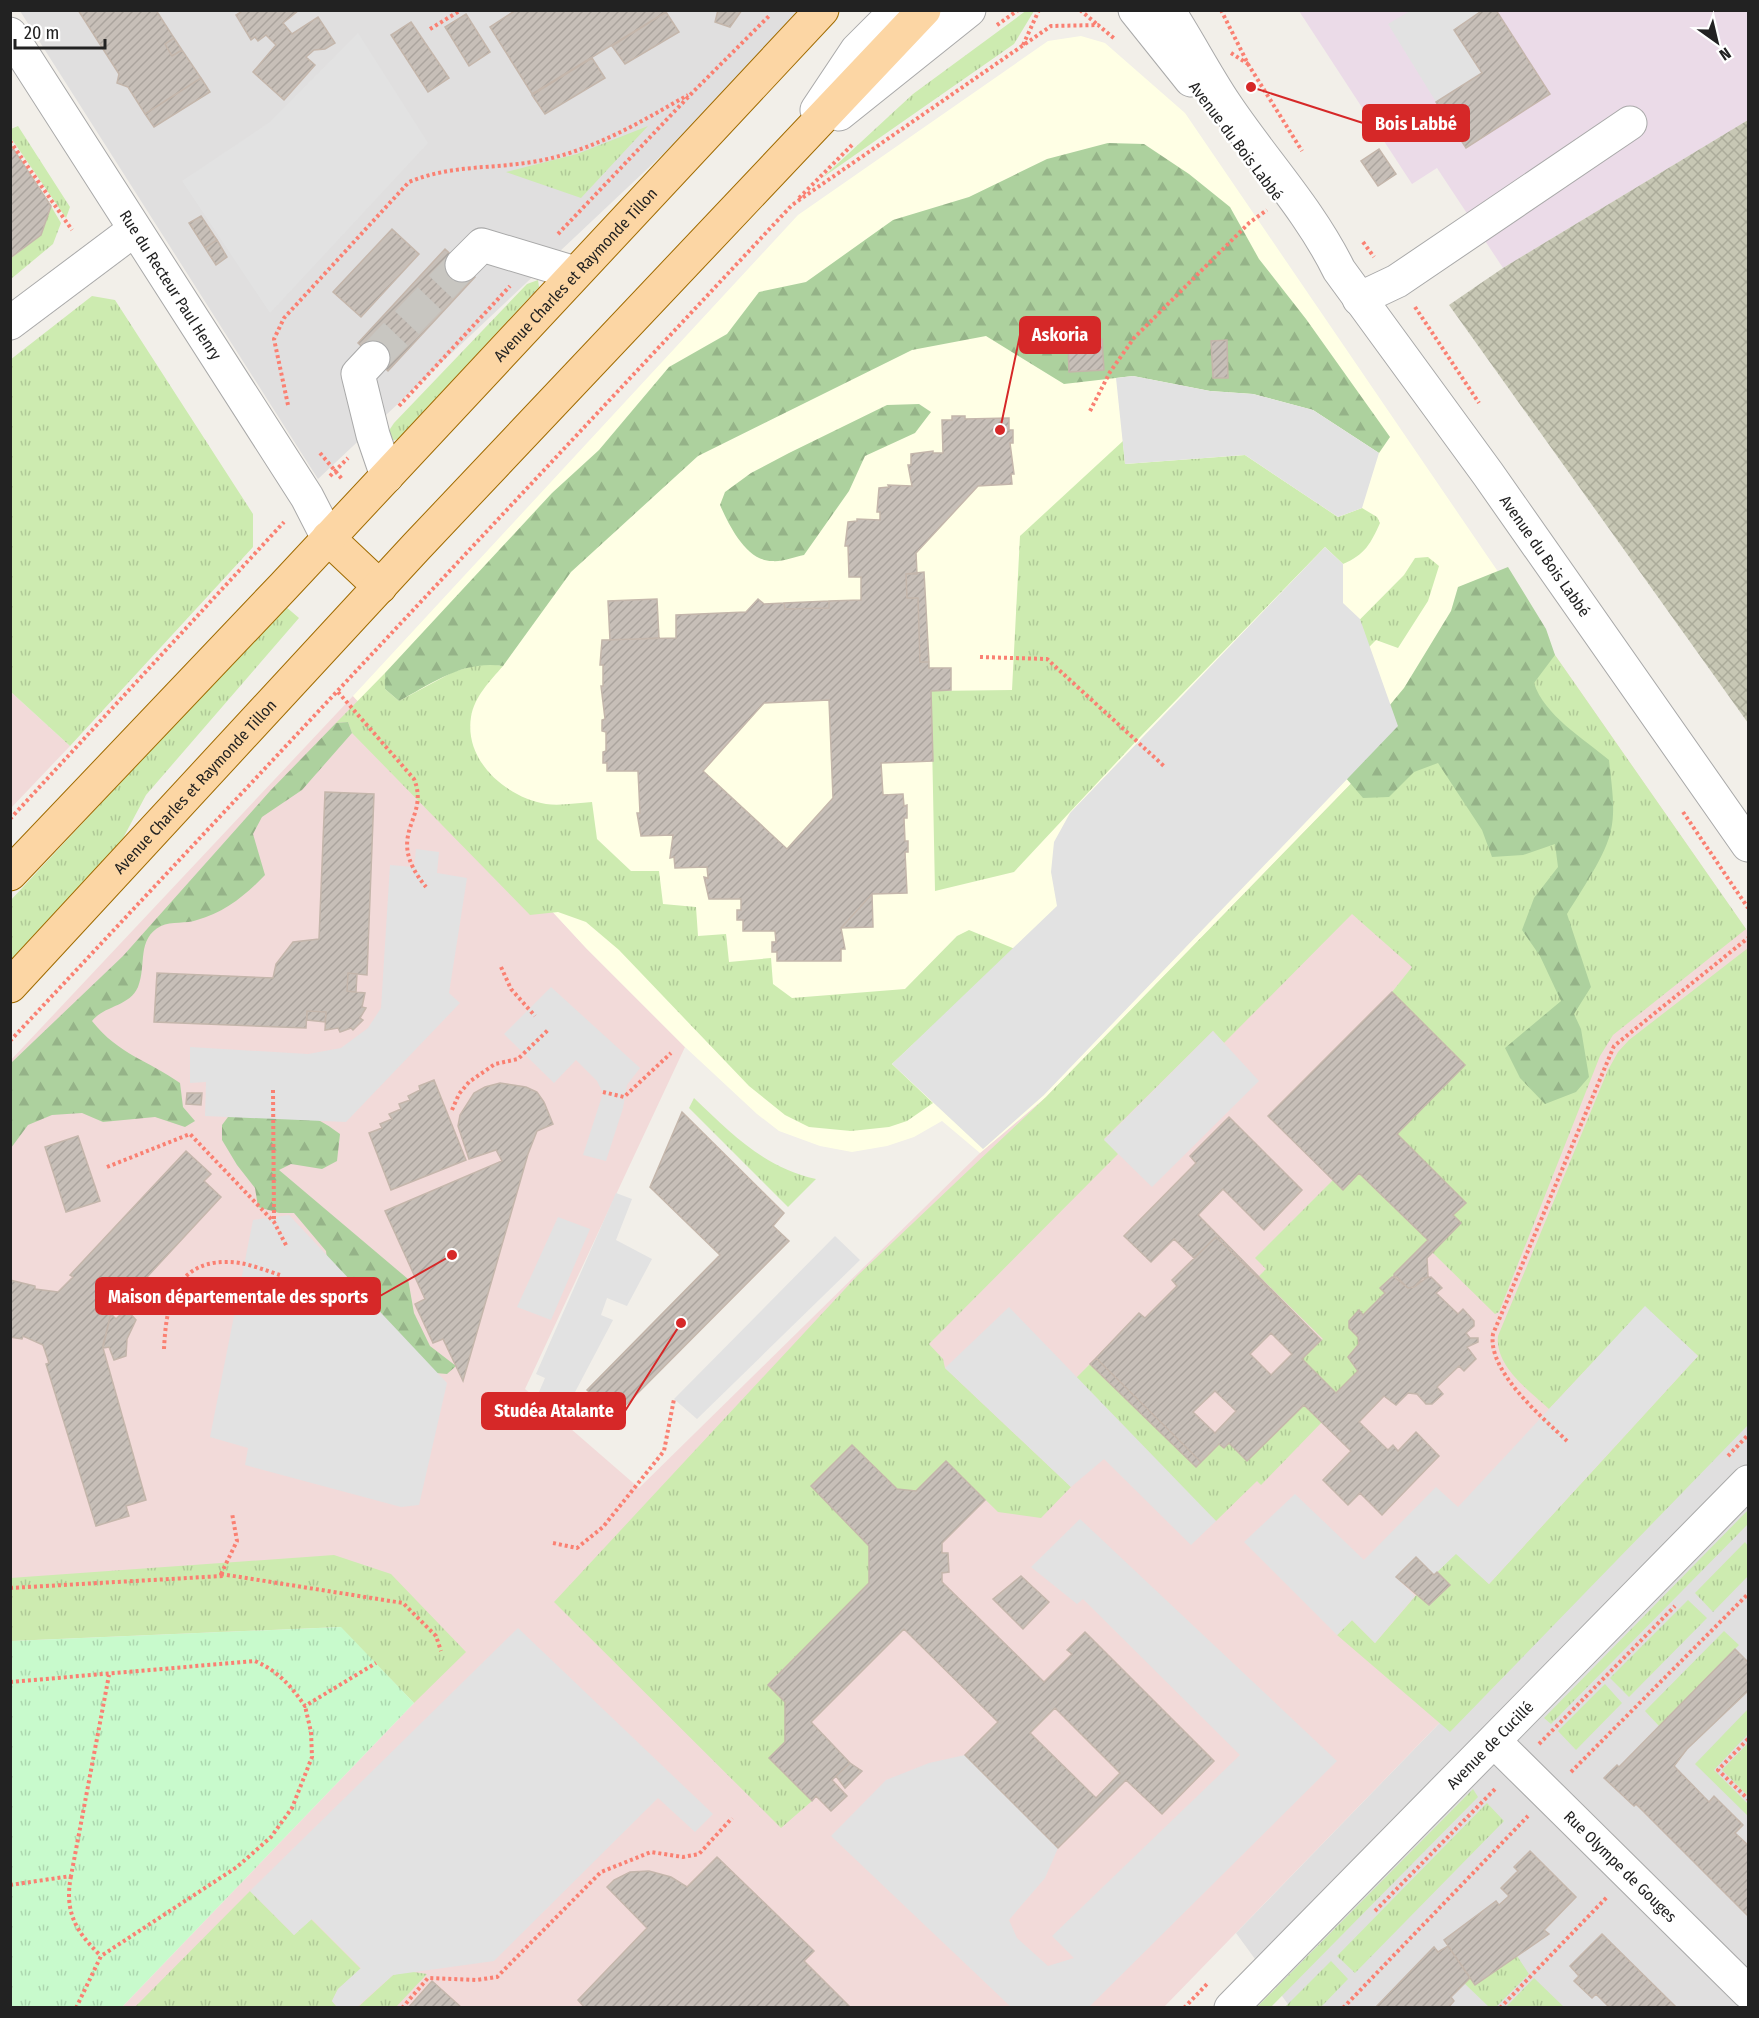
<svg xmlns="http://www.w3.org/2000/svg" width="1759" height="2018" viewBox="0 0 1759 2018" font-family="'Fira Sans Condensed',sans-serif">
<defs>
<pattern id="construction-cross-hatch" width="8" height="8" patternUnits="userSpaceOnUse" patternTransform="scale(1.5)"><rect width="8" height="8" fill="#c7c7b4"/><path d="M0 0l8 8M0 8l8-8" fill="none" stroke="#abab9a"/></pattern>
<pattern id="grass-tufts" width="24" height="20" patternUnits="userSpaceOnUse" patternTransform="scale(1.5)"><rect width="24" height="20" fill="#cdebb0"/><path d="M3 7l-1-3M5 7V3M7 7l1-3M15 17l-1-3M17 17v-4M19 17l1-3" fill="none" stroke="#b0c997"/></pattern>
<pattern id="forest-firs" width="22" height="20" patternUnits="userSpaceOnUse" patternTransform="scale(1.5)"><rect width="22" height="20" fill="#add19e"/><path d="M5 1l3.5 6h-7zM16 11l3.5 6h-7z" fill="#95b388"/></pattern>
<pattern id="park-tufts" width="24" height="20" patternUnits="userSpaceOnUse" patternTransform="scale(1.5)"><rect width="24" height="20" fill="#c8facc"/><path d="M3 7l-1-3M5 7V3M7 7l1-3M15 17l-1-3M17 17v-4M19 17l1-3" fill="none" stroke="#acd6af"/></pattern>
<pattern id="building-hatch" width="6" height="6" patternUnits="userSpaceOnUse" patternTransform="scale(1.5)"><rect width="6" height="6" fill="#c7bfb8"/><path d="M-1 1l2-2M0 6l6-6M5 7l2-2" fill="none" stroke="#aba49e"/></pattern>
</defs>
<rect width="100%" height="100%" fill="#f2efe9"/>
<path fill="#e0dfdf" d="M20 11H815L318 479Z
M1748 1405V2007H1290L1236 1933Z"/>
<path fill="#f2dad9" d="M1548 645 1748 932V1405L1164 2007H122L414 1703 340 1627 11 1641 10 1061 353 696 586 948 685 1047 525 1389 639 1488 980 1153 1046 1097 1409 724Z
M11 692 70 746 11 808Z"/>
<path fill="#ebdbe8" d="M1299 11H1748V120L1503 268 1437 168 1412 184Z"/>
<path fill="#ffffe5" d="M1081 36 1105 43 1185 113 1548 645 1409 724 1046 1097 980 1153 942 1121 914 1137 887 1146 852 1152 820 1146 779 1131 757 1114 685 1047 586 948 353 696 798 215 1048 41Z"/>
<path fill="url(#construction-cross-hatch)" d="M1748 120V723L1449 305 1503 268Z"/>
<path fill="url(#grass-tufts)" d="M1027 10 1034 11 1014 44 822 178 913 94Z
M18 126 70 207 66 218 11 138V129Z
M648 126 581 198 506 172 577 154Z
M51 206 61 223 53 244 11 279V258L41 235Z
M538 280 539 287 398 439 391 441 388 432 394 423 527 284Z
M92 296 115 300 253 514V547L70 746 11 692 10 360Z
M1123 441 1125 464 1245 455 1338 517 1362 508 1377 517 1380 523C1371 543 1365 555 1343 564L1325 547 1141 736 1014 872 935 891 931 691 1012 690 1020 536Z
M1428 557 1439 566 1428 601 1398 648 1376 640 1121 900 1101 881 1404 575 1415 558Z
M285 606 299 618 146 795 113 857 11 965 10 901Z
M1548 645 1746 929 1613 1035 1600 1056 1499 1312 1495 1314 1432 1252 1461 1223 1453 1215 1466 1203 1397 1134 1465 1065 1392 992 1412 967 1352 914 1224 1043 1213 1031 1104 1139 1118 1154 929 1344 943 1359 945 1368 1071 1487 1041 1518 998 1512 946 1461 916 1491 897 1489 852 1445 811 1486 869 1546V1583L768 1684 785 1702V1742L769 1758 812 1801 781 1828 554 1602 857 1276 1046 1097 1409 724Z
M483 663 503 666C490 681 474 697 471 717 464 761 506 797 546 804 560 806 578 803 592 802L597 839 631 871H659L663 904 696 907 698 936 726 934 729 962 771 958 773 984 792 998 905 989 957 936 969 930 1015 949 892 1064 933 1103 907 1121 889 1127 851 1131 809 1127 785 1115 749 1086 619 950 586 922 558 912 530 915 352 733 348 722 336 723 385 673V689L399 701 453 672Z
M1748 948V1425L1450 1732 1337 1635 1352 1620 1375 1643 1418 1593 1429 1605 1450 1585 1437 1572 1456 1553 1489 1584 1698 1356 1645 1307 1549 1409C1529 1390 1495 1367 1498 1336L1608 1070 1618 1052 1629 1040Z
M694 1098C731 1133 764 1168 816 1179L788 1207 689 1108Z
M1359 1173 1428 1240 1381 1288 1385 1293 1363 1315 1359 1311 1349 1321V1328L1358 1337 1359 1344 1348 1357 1358 1371 1336 1393 1302 1359 1323 1339 1259 1276 1266 1269 1255 1258 1333 1180 1343 1190Z
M1090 1364 1196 1467 1219 1444 1224 1448 1229 1443 1247 1461 1304 1405 1322 1422 1261 1485 1257 1481 1216 1521 1070 1384Z
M1748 1510V1524L1551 1724 1544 1718Z
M1745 1542 1748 1546V1576L1713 1612 1695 1593Z
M334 1555 391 1574 466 1652 414 1703 340 1627 11 1641 10 1578Z
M1688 1600 1707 1618 1629 1697 1610 1678Z
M1724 1631 1739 1645 1659 1726 1645 1711Z
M1605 1684 1622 1703 1576 1750 1558 1731Z
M1748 1743V1796L1722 1770Z
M1473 1789 1478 1797 1271 2007H1257Z
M1487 1803 1504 1821 1355 1973 1337 1956Z
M250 1891 294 1935 311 1919 361 1969 338 1989 332 2001 337 2007 134 2008Z
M1517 1956 1529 1974 1496 2007H1489L1464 1983 1470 1978 1475 1985Z
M1331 1961 1348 1979 1321 2007H1285Z
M407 1971 427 1974 396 2007 357 2008 393 1975Z
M1534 1978 1564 2007H1506Z"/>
<path fill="url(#forest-firs)" d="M1108 143 1144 144 1189 174 1230 207 1259 259 1306 319 1390 437 1379 453 1313 410 1253 394 1210 391 1133 376 1064 384 986 336 912 350 698 456 571 572 503 666C463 660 433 683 399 701L385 689V673L552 493 599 450 669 367 727 334 759 292 806 282 893 220 969 197 1047 159Z
M919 404 931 412 915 433 865 456 849 491 804 555C794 557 782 562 772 561 746 561 729 525 720 505L725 492 751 473 789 453 887 405Z
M1508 567 1546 629 1555 655 1534 683C1544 715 1584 739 1609 760 1611 782 1616 808 1611 830 1607 853 1580 893 1567 914L1591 987 1574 1014 1581 1029 1589 1077 1576 1092 1545 1104 1520 1078 1505 1048 1561 1001 1540 956 1522 930 1534 898 1558 867 1555 844 1523 855 1492 857 1482 830 1438 763 1414 772 1389 797 1363 798 1345 777 1365 735 1404 688 1451 611 1458 587Z
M348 722 352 733 302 790 262 817 253 834 265 875C246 895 224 913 197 920 187 924 171 921 161 926 136 939 147 965 138 987 129 1007 105 1005 92 1021 119 1055 148 1060 180 1083L183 1107 195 1121 185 1127 155 1117 103 1122 82 1113 52 1115 28 1125 11 1148V1063L123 956 270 791 336 723Z
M251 1110C291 1110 307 1109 340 1134L337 1161 322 1169 291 1164 279 1170 408 1279 414 1313 430 1346 456 1366 447 1374 424 1372 328 1268 326 1251 294 1213H279L258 1207 255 1188 237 1165 222 1140V1125L228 1117Z"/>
<path fill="url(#park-tufts)" d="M341 1627 414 1703 122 2007H11V1641Z"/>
<path fill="#cdebb0" d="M1748 1709V1734L1714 1770 1748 1804V1816L1695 1764Z"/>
<path fill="#e2e2e2" d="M1410 11H1483L1482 73 1436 102 1388 24Z
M358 33 428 143 270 313 182 181 270 122Z
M1133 376 1210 391 1253 394 1313 410 1379 453 1362 508 1338 517 1245 455 1125 464 1116 378Z
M1325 547 1343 564V603L1360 619 1398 726 1044 1095 983 1149 892 1064 1057 906 1051 872 1054 842 1070 813Z
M416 849 439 852 437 873 467 878 449 993 460 1003 346 1122 205 1116 206 1082 190 1083V1047L308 1054 341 1048 368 1028 381 1008 390 865 414 867Z
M551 987 640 1068 627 1085 623 1108 606 1161 583 1155 603 1093 597 1081 576 1060 554 1083 504 1034Z
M1213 1031 1259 1081 1152 1187 1104 1140Z
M616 1193 632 1199 616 1240 652 1259 627 1306 607 1298 601 1315 613 1320 574 1394H563L556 1412 536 1399 545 1378 536 1374Z
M289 1215 447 1383 419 1505 401 1507 245 1465 248 1448 210 1437 253 1220Z
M558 1217 590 1229 551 1320 517 1307Z
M835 1236 860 1260 697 1419 674 1399Z
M1645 1306 1698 1356 1489 1584 1456 1554 1434 1575 1396 1577 1415 1596 1375 1643 1352 1620 1337 1635 1244 1542 1295 1494 1364 1560 1436 1487 1458 1507Z
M1009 1307 1216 1521 1191 1545 1104 1459 1071 1487 945 1368Z
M1080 1519 1337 1761 1089 2007H1011L831 1836 886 1780 929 1763 965 1755 1058 1848 1045 1878 1009 1920 1017 1938 1048 1966 1074 1958 1052 1936 1240 1755 1083 1599 1077 1604 1031 1567Z
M518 1628 713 1814 695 1832 658 1798 494 1961 393 1975 357 2007H337L332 2001 338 1989 361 1968 312 1919 294 1935 250 1891Z"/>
<path fill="url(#building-hatch)" stroke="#c4b6ab" stroke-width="1.5" fill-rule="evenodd" d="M78 10H156L174 38 165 44 172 56 182 50 201 78 145 114 128 87 117 83 119 74Z
M244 10H299L283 23 292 34 318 17 335 43 325 49 314 50 306 57 315 65 284 100 253 72 276 45 266 35 258 41 255 37 251 40 236 15Z
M516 10H665L666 12 532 94 490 27Z
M718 10H742L730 27 715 22Z
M1483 10H1496L1550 94 1466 148 1436 102 1482 73 1454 30Z
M666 12 679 32 625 64 612 46Z
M466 14 490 52 469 66 445 27Z
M411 22 449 78 428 92 391 35Z
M174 38 182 50 172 56 165 44Z
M592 58 605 78 545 114 532 95Z
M201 78 210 92 154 127 145 114Z
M10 144 51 206 41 235 10 258Z
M1379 149 1396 174 1378 186 1361 161Z
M201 216 217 240 205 248 189 223Z
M392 229 419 254 361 317 333 292Z
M217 240 227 257 216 265 205 248Z
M445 249 475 277 388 371 358 343Z
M1102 339 1104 370 1069 372 1068 341Z
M1227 340 1228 378H1213L1211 341Z
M952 416H965V419L1009 418V430H1013V443H1010L1014 474H1011L1012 484 978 486 916 553 917 574H906L907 598H918L920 662H929V668H951V690L931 691 933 761 881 763 883 795 903 794 904 806 907 805V818H904L905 841H908V852H905L907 893 872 894 841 928 845 949H841V961H777V952H772V942H776L775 931H743V920H737V910H741V899H709L704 877 708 878 707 867 675 868 674 857 670 858 673 835 641 836 637 813H640L638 771H607V763H603V752L606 751V732L602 731V720L605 719 601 686H603V665H600L602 640 676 638V615L746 612 758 599 764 604 784 603 785 609 829 608V601L861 600V577H849L848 546H845L848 522 857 521V519L880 520V512H877L879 488 889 487 888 485 912 486 908 465H911V454L933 451V453H943L942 420H952ZM829 700 833 798 787 849 703 771 764 703Z
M924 572 929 662H920L918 598H907L906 574Z
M657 599 659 638 610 640 608 601Z
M829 601V608L785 609 784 603Z
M325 792 374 794 367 975 348 973 347 991 365 993 362 1007 366 1008 360 1018 363 1020 353 1030 351 1028 340 1032 338 1028 325 1030 326 1012 307 1011 306 1028 154 1022 157 973 273 978 276 964 293 942 319 939Z
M872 894 873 927 841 928Z
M348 973 357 974 356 992 347 991Z
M1392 992 1465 1065 1397 1134 1466 1203 1453 1215 1461 1223 1427 1258 1428 1277 1414 1287 1408 1288 1394 1277V1274L1428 1240 1359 1173 1343 1190 1268 1116Z
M307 1011 326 1012 325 1022 307 1020Z
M434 1080 466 1160 391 1190 369 1133 382 1128 380 1124 392 1119 389 1114 401 1109 399 1104 410 1100 408 1096 420 1090 419 1086Z
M500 1083 526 1087 537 1092 544 1102 553 1124 537 1131 528 1154 463 1381 443 1339 433 1343 415 1304 425 1299 385 1211 502 1161 496 1150 469 1159 458 1126 460 1115 474 1093 485 1087Z
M187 1093H202L201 1105 186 1104Z
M682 1112 784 1213 773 1226 789 1241 615 1416 587 1390 720 1255 650 1187Z
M1229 1117 1302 1190 1264 1230 1223 1189 1198 1215 1321 1340 1216 1237 1194 1258 1174 1239 1151 1262 1124 1236 1196 1163 1190 1156Z
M78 1136 100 1201 66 1212 45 1147Z
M186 1151 211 1174 204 1181 221 1197 110 1317 103 1348 146 1500 126 1506 129 1516 96 1526 46 1364 49 1363 43 1345 23 1336 22 1339 10 1337V1280L35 1286V1289L58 1292 73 1277 70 1275Z
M1216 1237 1321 1340 1302 1359 1336 1393 1358 1371 1348 1357 1359 1344 1358 1337 1349 1328V1321L1359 1310 1363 1315 1385 1293 1380 1288 1392 1277H1397L1408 1288 1414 1287 1423 1278 1431 1277 1442 1288 1436 1293 1458 1314 1463 1309 1474 1321V1326L1466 1333 1470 1338H1478V1342L1467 1347 1476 1359 1464 1371 1459 1366 1437 1387 1443 1394 1432 1404H1426L1417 1394 1408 1393 1396 1405 1384 1396 1359 1422 1388 1450 1393 1445 1398 1451 1416 1432 1439 1456 1382 1515 1360 1493 1348 1505 1323 1480 1351 1451 1304 1405 1247 1461 1229 1443 1224 1448 1219 1444 1201 1462 1096 1358 1139 1313 1145 1318 1177 1286 1172 1280ZM1271 1333 1292 1354 1271 1375 1250 1354ZM1215 1391 1236 1411 1215 1433 1193 1412Z
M126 1309 136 1320 127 1339 126 1356 114 1360 109 1347 103 1348V1345L110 1317 111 1314 116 1319Z
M1096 1358 1201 1462 1196 1467 1090 1364Z
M852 1445 897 1489 916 1491 946 1461 985 1500 942 1543V1553H948L949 1572 942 1573V1582L1044 1682 1072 1654 1067 1650 1085 1632 1214 1761 1162 1814 1126 1780 1058 1848 965 1755 998 1722 904 1629 811 1722 850 1763 832 1780 847 1796 831 1811 816 1796 812 1801 769 1758 785 1742V1702L768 1685 869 1583V1546L811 1486ZM1055 1708 1120 1773 1096 1798 1030 1733Z
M1416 1557 1434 1575 1437 1572 1450 1585 1429 1605 1396 1577Z
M1021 1576 1049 1602 1023 1629 993 1599Z
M1735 1649 1748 1662V1691L1687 1749 1674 1766 1709 1802 1714 1796 1743 1825 1735 1833 1748 1845V1916L1636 1804 1634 1806 1604 1778 1617 1765 1619 1767Z
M850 1763 862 1771 845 1788 836 1776Z
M1530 1851 1576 1897 1544 1930 1549 1934 1475 1985 1444 1940 1496 1901 1499 1905 1509 1896 1501 1888 1518 1871 1514 1867Z
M717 1857 814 1951 804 1961 851 2008H585L578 2000 647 1928 607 1887 614 1880 630 1872 649 1871 671 1877 687 1887Z
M1602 1934 1677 2008H1610L1596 1994 1592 1998 1574 1981 1579 1976 1570 1966Z
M1448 1946 1470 1978 1451 1997 1454 2001 1448 2008H1375L1434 1947 1438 1952Z
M432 1981 462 2008H408Z"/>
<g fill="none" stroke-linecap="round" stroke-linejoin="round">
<path stroke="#c8c6c1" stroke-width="33" stroke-dasharray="33 16" stroke-linecap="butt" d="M373 358 462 265"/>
<defs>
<g id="minor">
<path d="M1135 10 1191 80"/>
<path id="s1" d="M1168 10C1188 41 1205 74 1225 104 1263 161 1309 209 1339 270L1488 474 1748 845"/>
<path id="s2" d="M10 34 307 497 328 538"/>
<path d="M817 110 857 50 897 10"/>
<path d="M839 114 969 10"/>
<path d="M462 265 482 245 575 273"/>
<path d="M1359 299 1397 281 1630 123"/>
<path d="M10 323 134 230"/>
<path d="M373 358 358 374 373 435 387 476"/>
<path id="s3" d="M1494 1741 1748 1992"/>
<path id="s4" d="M1231 2008 1748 1482"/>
</g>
<g id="major">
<path d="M328 538 380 587"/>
<path id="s5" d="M10 874 283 587 822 10"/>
<path id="s6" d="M10 986 417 546 924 10"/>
</g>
</defs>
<use href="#minor" stroke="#a9a9a9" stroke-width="35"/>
<use href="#major" stroke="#a06b00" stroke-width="35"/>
<path stroke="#fa8072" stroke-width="4" stroke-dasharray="3 3" stroke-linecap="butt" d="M1080 10 1098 25
M1221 10 1248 64 1302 151
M997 25 1018 10
M430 29 461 10
M1023 45 1039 10
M1231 53 1248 64
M10 141 72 230
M799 198 853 144
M558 234 692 93 770 15
M1363 242 1374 257
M1415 307 1479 403
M288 405 274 339 284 318 409 182C450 165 489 169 532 162 589 153 639 123 688 95
M399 406 510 286
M1090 411 1110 372 1134 338 1249 223 1267 210
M320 453 342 479
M330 476 348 458
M980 657 1047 659 1165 767
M338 692 414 779C431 820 382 833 426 887
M1683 812 1748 908
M10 819 284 522
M501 967 511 989 535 1016
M10 1041 792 205 1051 26 1098 25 1116 40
M273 1090 274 1221
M603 1092 624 1097 671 1053
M452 1110 459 1094 469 1082 495 1064 518 1059 548 1030
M107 1167 190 1134 274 1222 287 1247
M164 1349C166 1308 173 1262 226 1262 243 1261 264 1270 280 1275
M1567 1441C1542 1417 1487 1371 1493 1334L1614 1046 1748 938
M1728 1456 1748 1435
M553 1543 577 1548 603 1527 664 1451 674 1399
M221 1574 403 1603 436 1636 441 1651
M10 1588 223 1576 221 1574 237 1541 232 1513
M10 1682 255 1661C278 1671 291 1686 305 1706L376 1663
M1748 1739 1718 1770 1748 1799
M1539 1744 1675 1606
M1571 1772 1748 1594
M71 1876C64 1912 76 1932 101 1956
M10 1885 71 1876 109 1675
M1375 1911 1496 1788
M76 2008 101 1956 237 1867 271 1837 292 1808 312 1757 311 1732 305 1706
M402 2008 428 1978 476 1980 497 1977 601 1872 651 1852 683 1857 699 1854 732 1818
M1184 2008 1207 1984
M1343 2008 1528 1816
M1500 2008 1608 1896"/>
<use href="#minor" stroke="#fff" stroke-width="33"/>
<use href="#major" stroke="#fcd6a4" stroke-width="33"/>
</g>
<g text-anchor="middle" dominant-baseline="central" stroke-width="5" stroke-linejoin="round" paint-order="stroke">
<g font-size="16" fill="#222" stroke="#fff">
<text transform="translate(1236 141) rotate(53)">Avenue du Bois Labbé</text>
<text stroke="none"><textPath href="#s5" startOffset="824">Avenue Charles et Raymonde Tillon</textPath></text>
<text stroke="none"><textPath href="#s2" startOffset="298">Rue du Recteur Paul Henry</textPath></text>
<text stroke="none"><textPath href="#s1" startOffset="664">Avenue du Bois Labbé</textPath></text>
<text stroke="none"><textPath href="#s6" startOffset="272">Avenue Charles et Raymonde Tillon</textPath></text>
<text stroke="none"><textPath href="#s4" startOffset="369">Avenue de Cucillé</textPath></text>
<text stroke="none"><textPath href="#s3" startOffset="178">Rue Olympe de Gouges</textPath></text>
</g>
</g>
<path fill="none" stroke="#d62828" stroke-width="2" d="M1251 87L1363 123M1000 430L1020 335M452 1255L380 1296M681 1323L625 1411"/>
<g fill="#d62828" stroke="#fff" stroke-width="2">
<circle cx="1251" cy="87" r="6"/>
<circle cx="1000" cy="430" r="6"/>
<circle cx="452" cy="1255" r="6"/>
<circle cx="681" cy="1323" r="6"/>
</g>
<g fill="#d62828" stroke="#d62828" stroke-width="2">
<rect x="1363" y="105" width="106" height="36" rx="6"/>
<rect x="1020" y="317" width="80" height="36" rx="6"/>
<rect x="96" y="1278" width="284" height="36" rx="6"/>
<rect x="482" y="1393" width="143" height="36" rx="6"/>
</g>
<g font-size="18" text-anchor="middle" font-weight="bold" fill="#fff">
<text x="1416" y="130">Bois Labbé</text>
<text x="1060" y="341">Askoria</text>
<text x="238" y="1303">Maison départementale des sports</text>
<text x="554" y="1417">Studéa Atalante</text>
</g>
<rect width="1759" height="2018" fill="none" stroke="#222222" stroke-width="24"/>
<g transform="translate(1717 42) rotate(146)" stroke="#ffffff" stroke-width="4.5" paint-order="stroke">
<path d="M0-4.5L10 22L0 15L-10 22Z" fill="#222222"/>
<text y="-9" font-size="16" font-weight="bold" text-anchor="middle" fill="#222222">N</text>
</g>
<path d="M15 39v9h90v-9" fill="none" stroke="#222222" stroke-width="3"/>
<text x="24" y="39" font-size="18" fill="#222222" stroke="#ffffff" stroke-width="4.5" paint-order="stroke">20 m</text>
</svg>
